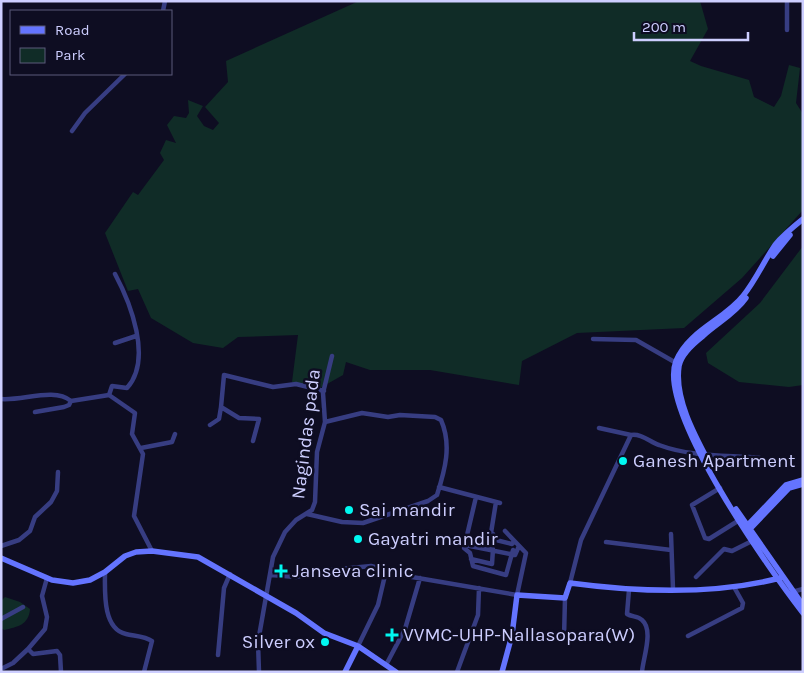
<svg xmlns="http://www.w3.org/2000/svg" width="804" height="673" viewBox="0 0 804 673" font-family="Karla,sans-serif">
<rect width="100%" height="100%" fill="#0e0d22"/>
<path fill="#102c27" d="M359 1H700L708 29 690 61 701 66 749 80 754 97 774 107 781 96 789 65 800 68 796 103 803 114V210L742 278 684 328 577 333 522 361 519 385 430 370H370L346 362 343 375 320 388 292 382 298 335 238 337 223 348 193 343 151 318 138 289 128 291 105 233 133 192 138 195 164 160 160 153 166 140 176 143 167 125 174 116 186 118 189 113 188 100 203 106 197 116 204 126 213 130 219 123 205 107 228 82 226 61Z
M803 246V385L789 387 739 382 708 363 706 353 760 303Z
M5 597 20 602 30 609C29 625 17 627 4 630L1 628V601Z"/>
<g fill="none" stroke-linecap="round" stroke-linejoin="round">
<path stroke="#373d82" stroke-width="4.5" d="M163 11 165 1
M787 30V1
M72 131 85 113 125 74
M593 339 636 340 678 364
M115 343 136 336
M109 395 112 386 127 388C153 359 130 302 115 274
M1 399C23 401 54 387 71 401
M35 412 64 407 69 405 71 401 109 395 135 413 132 434 143 454 134 516 152 551
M210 425 219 419 221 407
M599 428 631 435
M253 441 259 419 239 418 221 407 224 375 273 387 296 384 324 391
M141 448 172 442 175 434
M439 487 500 503
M720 488 692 505 705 538 709 539 741 519
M476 497 464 548 470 553 473 566 506 575 513 550
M307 514 342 522 363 523 428 501 437 495C445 470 452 445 441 420L435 417 400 415 388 417 362 413 325 422
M671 534 673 589
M492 539 512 544 514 541
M606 542 671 550
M465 545 515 555 519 546
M1 546 19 540 30 531 35 517 51 502 57 491 58 472
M471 559 492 564 493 549 489 546 493 534 491 533 496 502
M105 572C105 590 102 629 126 634 134 636 145 636 152 641L144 672
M271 575 296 577 320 571 371 566 412 577 517 595 526 553 505 531
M696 577 724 549 732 551 754 540
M47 578 42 596 47 617 45 629 28 649 33 654 57 651 60 655 61 672
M570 583 581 540 631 435C641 433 650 442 659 445 691 457 726 455 760 458
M629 590 627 614C632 617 638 616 642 620 654 630 643 658 642 672
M792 592 803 589
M1 619 23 607
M512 635 564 638 565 598
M688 636 742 608 743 603 734 587
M358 646 378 605 386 571
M218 655 224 588 230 574
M386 665 405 629 420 578
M1 669 13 663 28 649
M259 672 258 642 273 557 285 532 296 520 312 510 315 502 317 452 325 422 323 393 332 356
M457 672 478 615 479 588"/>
<path stroke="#6474ff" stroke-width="5.5" d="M803 219C793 227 783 235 775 245 764 261 756 280 743 296 724 320 689 330 676 361 656 410 771 572 803 613
M773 256 790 235
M710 464C695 436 674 398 679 366 681 355 694 343 703 336 717 323 735 314 746 298
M736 509 803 605
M745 528 786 485 803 480
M747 532 789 488 803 484
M1 558 52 580 73 583 90 580 105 572 125 556 136 552 152 551 198 557 296 613 324 633 358 646 396 672
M345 672 358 646
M502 672 512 635 517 595 565 598 570 583C637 592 714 595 780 578"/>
</g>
<g fill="#00f8f1" stroke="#0e0d22" stroke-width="2">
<circle cx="623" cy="461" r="5"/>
<circle cx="349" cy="510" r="5"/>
<circle cx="358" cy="539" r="5"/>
<path d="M278.5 563.5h5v5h5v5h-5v5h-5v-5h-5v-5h5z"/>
<path d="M389.5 627.5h5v5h5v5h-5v5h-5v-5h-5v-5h5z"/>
<circle cx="325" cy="642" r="5"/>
</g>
<g text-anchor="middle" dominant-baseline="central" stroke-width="5" stroke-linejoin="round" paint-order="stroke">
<g font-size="19" fill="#cdceff" stroke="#0e0d22">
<text transform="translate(306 434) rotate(-83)">Nagindas pada</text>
</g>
<g font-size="19" fill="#cdceff" stroke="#0e0d22" text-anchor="start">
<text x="633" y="461">Ganesh Apartment</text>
<text x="359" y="510">Sai mandir</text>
<text x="368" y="539">Gayatri mandir</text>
<text x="292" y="571">Janseva clinic</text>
<text x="403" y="635">VVMC-UHP-Nallasopara(W)</text>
<text x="315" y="642" text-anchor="end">Silver ox</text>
</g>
</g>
<rect width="804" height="673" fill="none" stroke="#cdceff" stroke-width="5"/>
<rect x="10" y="10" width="162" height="65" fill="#0e0d22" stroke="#5a5a7a"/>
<rect x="20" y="26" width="25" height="8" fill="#6474ff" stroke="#5a5a7a"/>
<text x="55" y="35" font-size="15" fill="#cdceff">Road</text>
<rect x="20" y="48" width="25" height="15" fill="#102c27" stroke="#5a5a7a"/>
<text x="55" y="60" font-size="15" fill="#cdceff">Park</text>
<path d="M634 32v8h114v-8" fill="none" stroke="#cdceff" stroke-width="2.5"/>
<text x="642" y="32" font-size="15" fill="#cdceff" stroke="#0e0d22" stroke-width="4" paint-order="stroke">200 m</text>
</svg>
